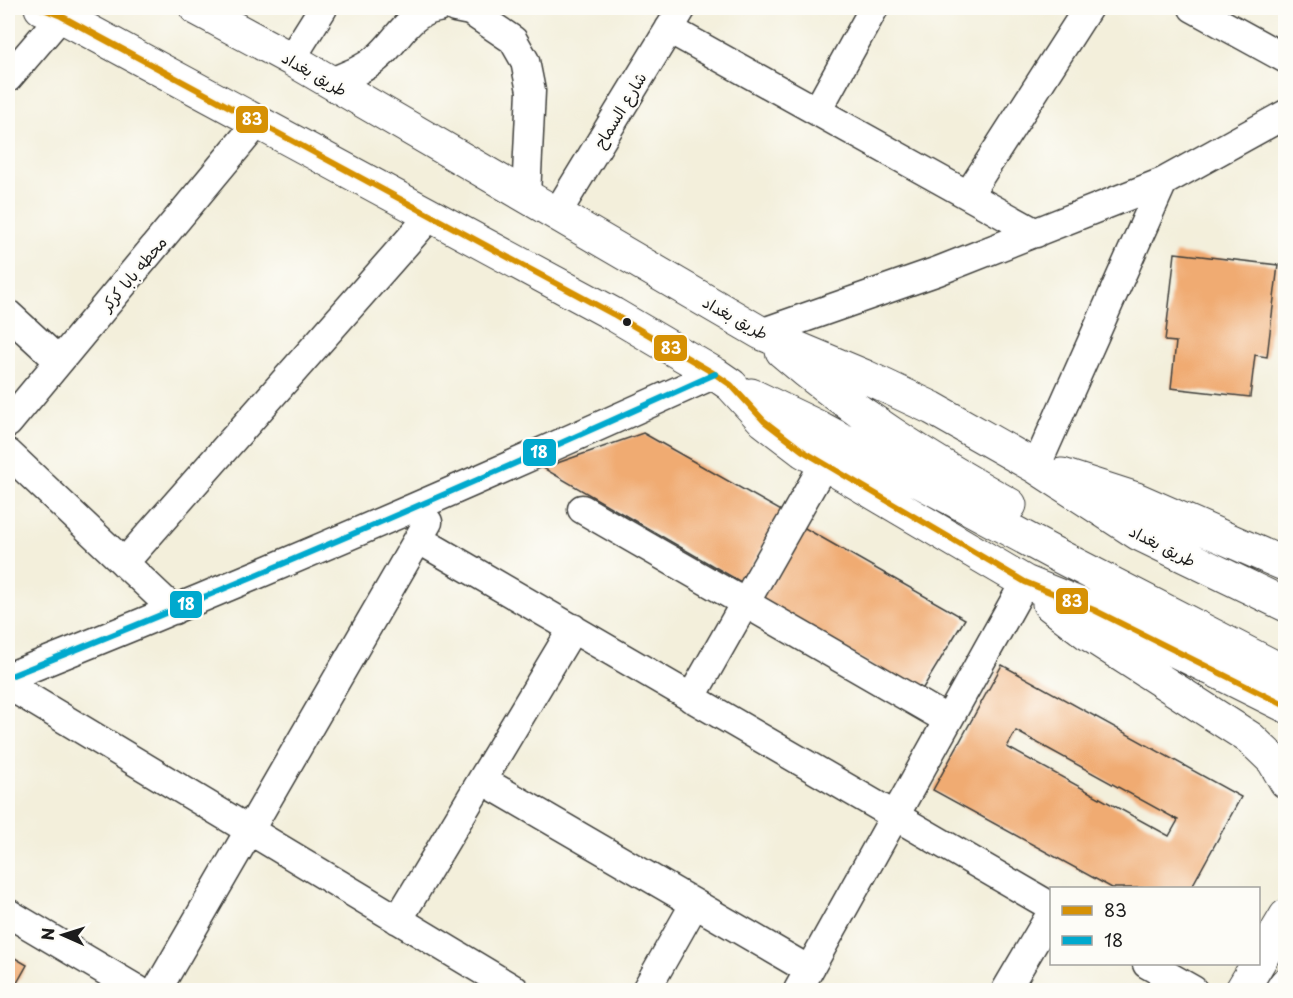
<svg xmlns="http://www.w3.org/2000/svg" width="1293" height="998" viewBox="0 0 1293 998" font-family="'Playpen Sans','Playpen Sans Arabic',sans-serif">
<rect width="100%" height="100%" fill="#fdfcf7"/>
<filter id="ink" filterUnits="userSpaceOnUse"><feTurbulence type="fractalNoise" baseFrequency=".0167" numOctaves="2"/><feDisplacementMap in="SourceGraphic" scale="12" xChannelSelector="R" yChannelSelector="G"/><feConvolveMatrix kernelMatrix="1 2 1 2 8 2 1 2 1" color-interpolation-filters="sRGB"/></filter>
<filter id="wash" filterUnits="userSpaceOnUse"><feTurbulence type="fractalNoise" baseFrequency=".008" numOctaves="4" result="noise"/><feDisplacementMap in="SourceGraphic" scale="24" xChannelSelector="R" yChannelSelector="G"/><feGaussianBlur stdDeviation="1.35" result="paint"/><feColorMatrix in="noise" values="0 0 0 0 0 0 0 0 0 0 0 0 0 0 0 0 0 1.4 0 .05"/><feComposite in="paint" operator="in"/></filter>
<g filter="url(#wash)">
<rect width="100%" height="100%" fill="#f3efdb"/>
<g id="blocks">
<path fill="#f0ab72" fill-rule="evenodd" d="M1175 253 1278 265 1267 357 1255 355 1250 397 1171 388 1176 342 1165 341Z
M643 433 785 513 741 582 543 468Z
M803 527 965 619 920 693 759 600Z
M1002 665 1241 797 1191 888H1112L933 790ZM1016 731 1178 820 1169 836 1007 747Z
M8 954 27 965 13 990H8Z"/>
</g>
</g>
<g filter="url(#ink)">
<use href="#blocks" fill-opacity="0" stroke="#3c3c39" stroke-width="1.5"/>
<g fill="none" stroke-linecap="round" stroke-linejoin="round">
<defs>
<path id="minor" d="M455 8 470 11 513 40 525 61 531 91 526 195
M1193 8 1286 59
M669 29 1036 233
M291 59 323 8
M8 78 61 16
M331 82C348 75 363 70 377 58 399 40 408 12 438 8
M817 111 874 8
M968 195 1088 8
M557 213 682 8
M8 314 59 361
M761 333 938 271 1163 182 1286 114
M8 423 258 122
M8 453 174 610
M1036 467 1163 182
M582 509 948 720
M418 539 1052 907
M124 563 431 215
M8 677C246 582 481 480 715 374
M8 685 515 990
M691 698 824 464
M482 780 809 970
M8 913 138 990
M398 920 573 628
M1147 964 1193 990
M157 990 428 522
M646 990 694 905
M798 990 1025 582
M1006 990 1052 912"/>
<path id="major" d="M41 8 61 16 613 314 715 374 731 385 764 421 803 451 1025 582 1094 610 1286 706
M196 8 291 59 761 333 866 377 932 408 1036 467 1139 534 1286 605
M782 351C851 411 930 460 1010 505
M751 395 822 429 1053 553 1286 673
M1062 475 1136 499 1286 565
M1049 604 1087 633 1250 738 1273 760 1286 782
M1242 990 1286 916
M1282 990 1286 984"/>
</defs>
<use href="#minor" stroke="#3c3c39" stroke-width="31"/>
<use href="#major" stroke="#3c3c39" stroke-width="35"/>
<use href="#minor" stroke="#fff" stroke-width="28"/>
<use href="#major" stroke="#fff" stroke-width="33"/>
<defs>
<path id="bus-1" d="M41 8 61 16 613 314 715 374 731 385 764 421 803 451 1025 582 1094 610 1286 706"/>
<path id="bus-2" d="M8 677C246 582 481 480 715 374"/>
</defs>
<use href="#bus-1" stroke="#fdfcf7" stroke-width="10"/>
<use href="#bus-2" stroke="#fdfcf7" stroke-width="10"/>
<use href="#bus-1" stroke="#d69104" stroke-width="6"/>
<use href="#bus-2" stroke="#00a9ce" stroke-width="6"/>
</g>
</g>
<circle fill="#1c1c1c" stroke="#fdfcf7" stroke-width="2" cx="627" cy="322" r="5"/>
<g text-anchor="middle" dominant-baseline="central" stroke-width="4.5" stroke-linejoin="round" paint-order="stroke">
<g font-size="16" fill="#1c1c1c" stroke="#fdfcf7">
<text transform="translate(315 73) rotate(30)">طريق بغداد</text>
<text transform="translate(619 110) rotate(-59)">شارع السماح</text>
<text transform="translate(133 273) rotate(-50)">محطه بابا كركر</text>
<text transform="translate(736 317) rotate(29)">طريق بغداد</text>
<text transform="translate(1163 545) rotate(27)">طريق بغداد</text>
</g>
</g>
<g stroke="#fdfcf7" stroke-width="2">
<rect x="235" y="105" width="34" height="29" rx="6" fill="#d69104"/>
<rect x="653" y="334" width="35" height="28" rx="6" fill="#d69104"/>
<rect x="522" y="438" width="35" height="29" rx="6" fill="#00a9ce"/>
<rect x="1055" y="587" width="34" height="28" rx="6" fill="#d69104"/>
<rect x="169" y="590" width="34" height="29" rx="6" fill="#00a9ce"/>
</g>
<g font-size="16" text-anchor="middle" font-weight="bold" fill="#fff">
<text x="252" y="125">83</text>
<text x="671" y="354">83</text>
<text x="539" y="458">18</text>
<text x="1072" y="607">83</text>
<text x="186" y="610">18</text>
</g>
<rect width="1293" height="998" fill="none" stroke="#fdfcf7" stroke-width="30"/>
<rect x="1050" y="887" width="210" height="78" fill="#fdfcf7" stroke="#a3a29f" stroke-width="1.5"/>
<rect x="1062" y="906" width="30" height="9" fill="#d69104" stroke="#a3a29f" stroke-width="1.5"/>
<text x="1104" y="917" font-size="18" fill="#1c1c1c">83</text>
<rect x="1062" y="936" width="30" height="9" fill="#00a9ce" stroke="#a3a29f" stroke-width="1.5"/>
<text x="1104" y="947" font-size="18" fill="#1c1c1c">18</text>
<g transform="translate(63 935) rotate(273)" stroke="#fdfcf7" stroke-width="4.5" paint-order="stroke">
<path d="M0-4.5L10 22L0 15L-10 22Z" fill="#1c1c1c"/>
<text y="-9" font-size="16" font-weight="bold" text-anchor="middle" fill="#1c1c1c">N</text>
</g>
</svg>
